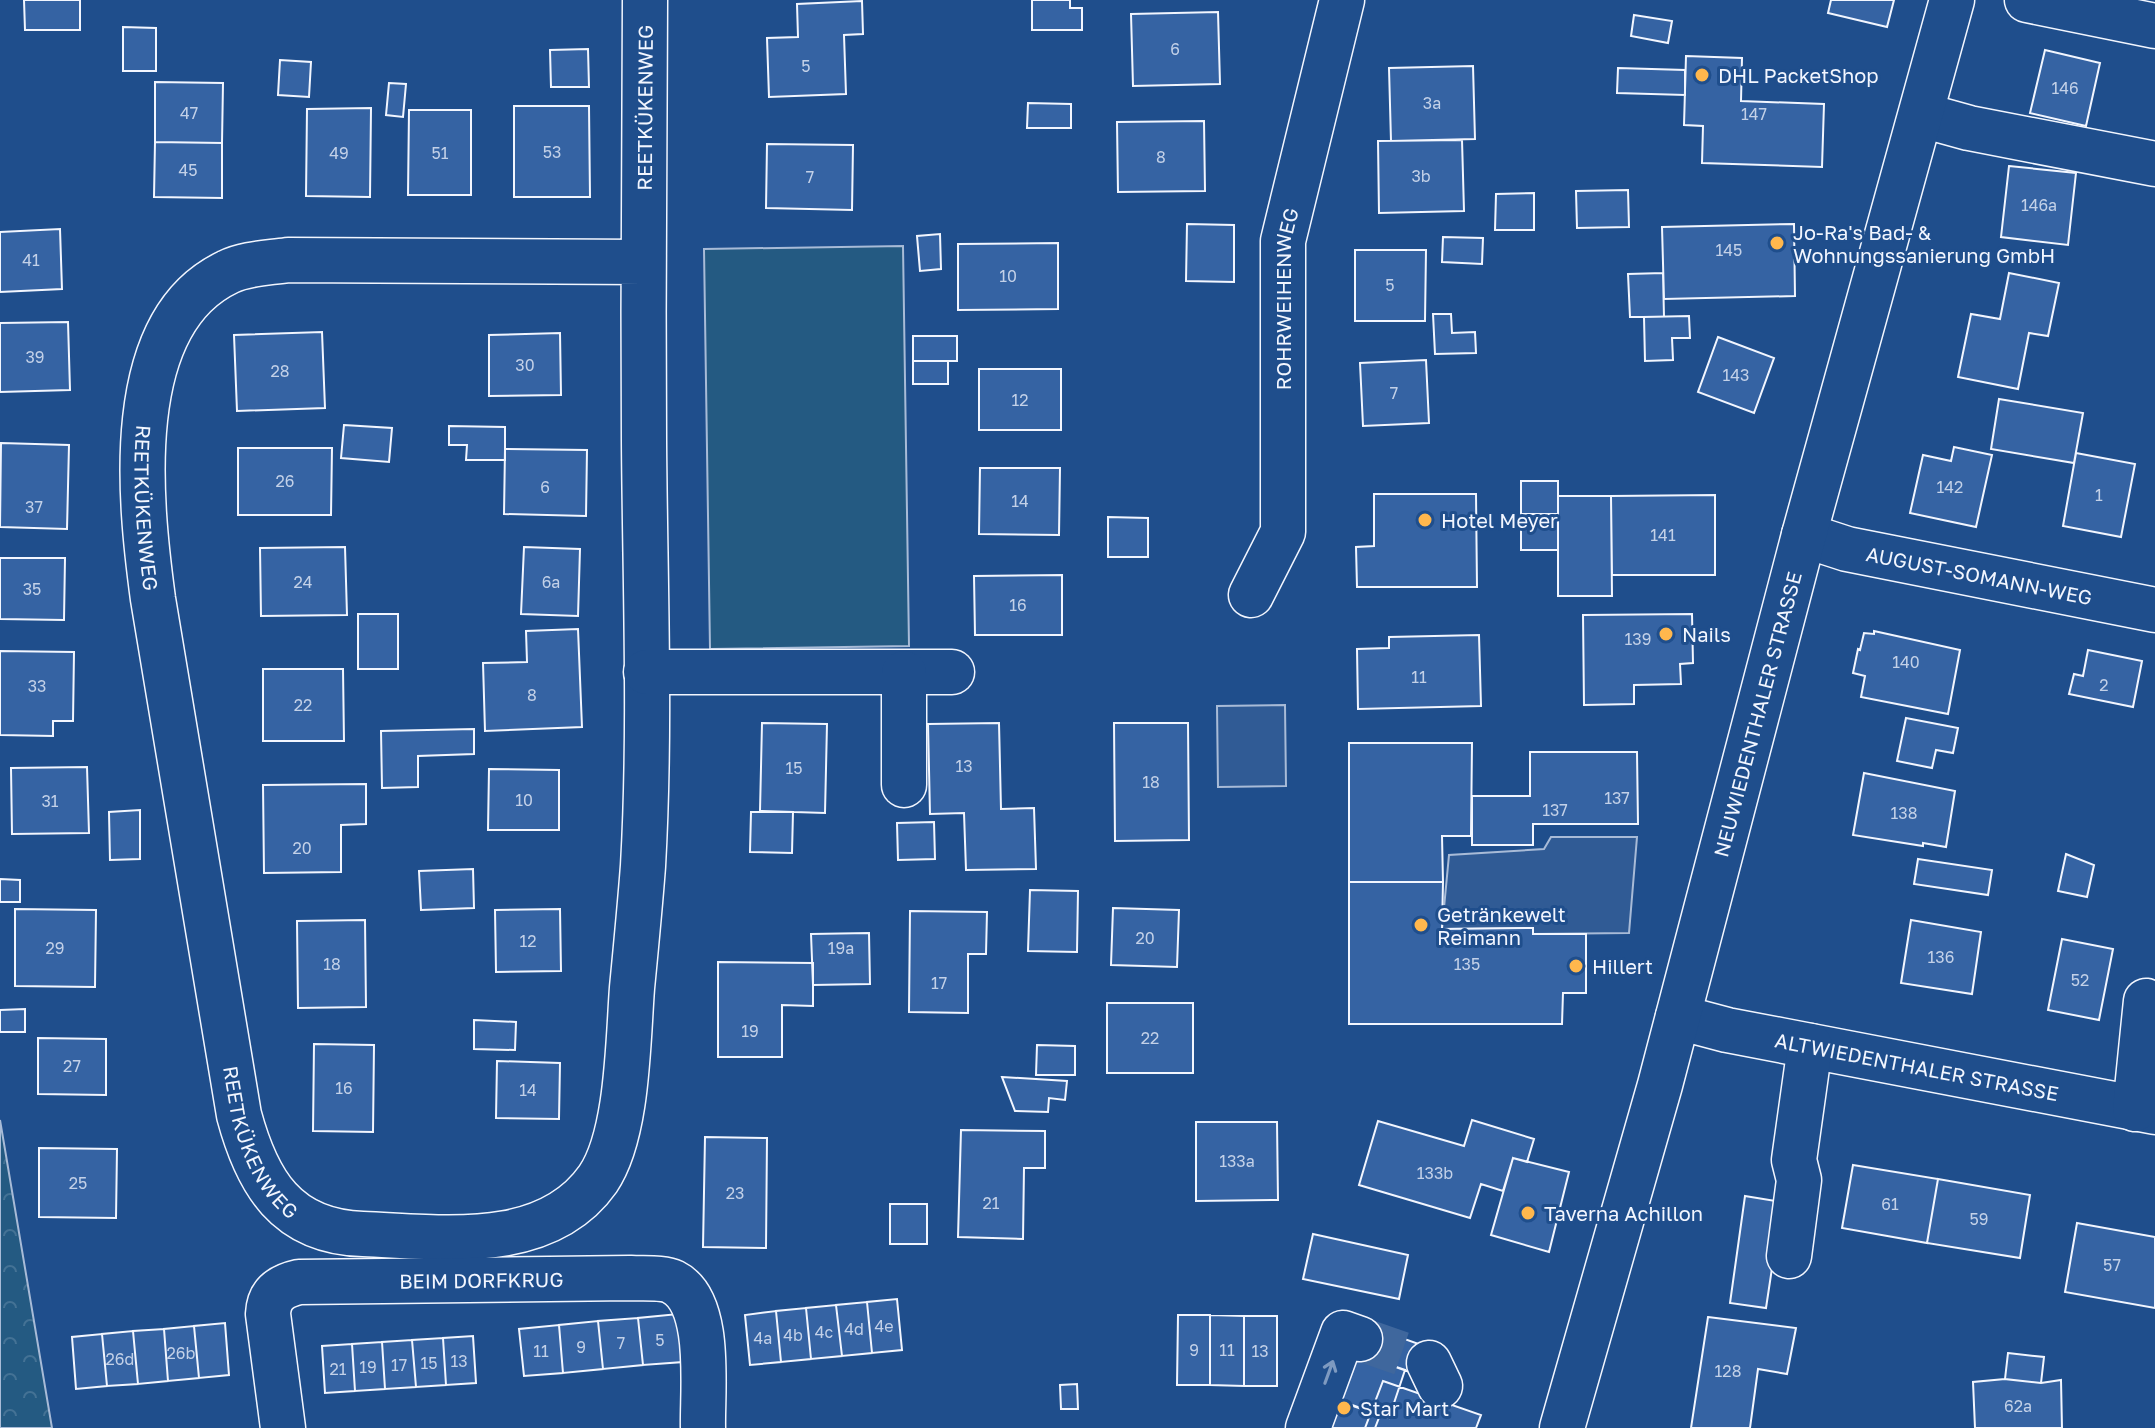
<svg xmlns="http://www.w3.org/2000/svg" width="2155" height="1428" viewBox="0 0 2155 1428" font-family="'Golos Text',sans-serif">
<defs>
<pattern id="park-crowns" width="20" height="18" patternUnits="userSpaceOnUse" patternTransform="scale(2)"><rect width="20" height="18" fill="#245a82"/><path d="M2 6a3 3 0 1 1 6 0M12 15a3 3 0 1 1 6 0" fill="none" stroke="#447295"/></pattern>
</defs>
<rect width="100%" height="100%" fill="#1f4e8c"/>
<path fill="#245a82" stroke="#a8bbd7" stroke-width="2" d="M903 246 909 646 710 649 704 249Z"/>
<path fill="url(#park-crowns)" stroke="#a8bbd7" stroke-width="2" d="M0 1120 52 1428H0Z"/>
<path fill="#305b95" stroke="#a8bbd7" stroke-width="2" d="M1285 705 1286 786 1218 787 1217 706Z
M1551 837H1637L1629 933 1533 934 1532 928 1442 929 1449 855 1544 849Z"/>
<path fill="#3563a3" stroke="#f2f6ff" stroke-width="2" d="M24 0H80V30H25Z
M1032 0H1070V8H1082V30H1032Z
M1831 0H1894L1887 27 1828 13Z
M862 1 863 34 844 35 846 94 769 97 767 38 798 37 797 4Z
M1218 12 1220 84 1133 86 1131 14Z
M1634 15 1672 21 1668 43 1631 36Z
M123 27 156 28V71H123Z
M588 49 589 87H551L550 50Z
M2045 50 2100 63 2086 126 2030 113Z
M1686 56 1742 58 1741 101 1824 104 1822 167 1702 163 1703 126 1684 125Z
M280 60 311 62 309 97 278 95Z
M1473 66 1475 139 1391 141 1389 68Z
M1618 68 1685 70V95L1617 93Z
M155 82 223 83 222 143 155 142Z
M389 83 406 84 403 117 386 115Z
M1028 103 1071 104V128H1027Z
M514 106H589L590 197H514Z
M371 108 370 197 306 196 307 109Z
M409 110H471V195H408Z
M1204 121 1205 191 1118 192 1117 122Z
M1462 140 1464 211 1379 213 1378 141Z
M155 142 222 143V198L154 197Z
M767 144 853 145 852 210 766 208Z
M2009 166 2076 173 2068 245 2001 237Z
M1628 190 1629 227 1577 228 1576 191Z
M1534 193V230H1495L1496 194Z
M1187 224 1234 225V282L1186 281Z
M1794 224 1795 296 1664 299 1662 227Z
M60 229 62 289 0 292V232Z
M940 234 941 269 920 271 917 236Z
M1443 237 1483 238 1482 264 1442 262Z
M1058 243V309L958 310V244Z
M1355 250H1426L1425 321H1355Z
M1663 273 1664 317H1630L1628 274Z
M2009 273 2059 283 2048 336 2029 333 2018 389 1958 377 1971 314 2000 319Z
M1433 314H1451L1452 333 1475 332 1476 353 1435 354Z
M1689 316 1690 338H1672L1673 360 1645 361 1644 317Z
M68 322 70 390 0 392V323Z
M322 332 325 408 237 411 234 335Z
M560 333 561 395 489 396V335Z
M913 336H957V361H913Z
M1718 337 1774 358 1754 413 1698 392Z
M1426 360 1429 423 1363 426 1360 363Z
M913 361H948V384H913Z
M979 369H1061V430H979Z
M1999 399 2083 413 2074 463 1991 449Z
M344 425 392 428 389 462 341 458Z
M449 426 505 427V460H466L467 445H449Z
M1 443 69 445 67 529 0 527Z
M1954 447 1992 455 1976 527 1910 513 1923 455 1951 461Z
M238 448H332L331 515H238Z
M505 449 587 450 586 516 504 514Z
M2076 453 2135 464 2121 537 2063 526Z
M980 468H1060L1059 535 979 534Z
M1521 481H1558V514H1521Z
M1374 494H1476L1477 587H1357L1356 547 1374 546Z
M1715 495V575H1612L1611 496Z
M1558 496H1611L1612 596H1558Z
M1521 514H1558V550H1521Z
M1108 517 1148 518V557H1108Z
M345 547 347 615 261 616 260 548Z
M524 547 580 549 578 616 521 614Z
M0 558H65L64 620 0 619Z
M1062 575V635H975L974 576Z
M358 614H398V669H358Z
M1692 614 1693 663 1680 664 1681 684 1634 685V704L1584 705 1583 615Z
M578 629 582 727 485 731 483 663 527 662 526 631Z
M1874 631 1960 650 1948 714 1861 697 1865 676 1853 673 1858 649 1860 650 1864 633 1874 634Z
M1479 635 1481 706 1358 709 1357 649 1389 648V637Z
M2088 650 2142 661 2133 707 2069 694 2074 674 2083 676Z
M0 651 74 652 73 721H53V736L0 735Z
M263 669H343L344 741H263Z
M1906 718 1958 728 1953 753 1936 750 1932 768 1897 761Z
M762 723 827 724 825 813 760 811Z
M999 723 1001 809 1034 808 1036 869 966 870 964 813 930 814 928 724Z
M1114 723H1188L1189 840 1115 841Z
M474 729V754L418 756V787L382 788 381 731Z
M1349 743H1472L1471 836H1442L1443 882H1349Z
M1530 752H1637L1638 824H1533V845H1472V796H1530Z
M87 767 89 833 12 834 11 768Z
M489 769 559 770V830H488Z
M1864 773 1955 791 1946 847 1923 843V846L1853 835Z
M366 784V824L341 825V872L264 873 263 785Z
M140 810V859L110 860 109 812Z
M751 812H793L792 853 750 852Z
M934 822 935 859 898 860 897 823Z
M2066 854 2094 865 2087 897 2058 891Z
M1918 859 1992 870 1988 895 1914 884Z
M473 869 474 908 421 910 419 871Z
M0 879 20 880V902H0Z
M1349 882H1443L1442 929 1533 928V934H1586V993H1563L1562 1024H1349Z
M1030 890 1078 891 1077 952 1028 951Z
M1113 908 1179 910 1177 967 1111 965Z
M15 909 96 910 95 987 15 986Z
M560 909 561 971 496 972 495 910Z
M910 911 987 912 986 954H968V1013L909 1012Z
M365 920 366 1007 298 1008 297 921Z
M1911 920 1981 932 1972 994 1901 983Z
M869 933 870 984 813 985 811 934Z
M2062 939 2113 949 2099 1020 2048 1010Z
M718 962 813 963V1006L782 1005V1057H718Z
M1107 1003H1193V1073H1107Z
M25 1009V1032H0V1010Z
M474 1020 516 1022 515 1050 474 1049Z
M38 1038 106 1039V1095L38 1094Z
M314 1044 374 1045 373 1132 313 1131Z
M1037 1045 1075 1046V1075H1036Z
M497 1061 560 1063 559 1119 496 1118Z
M1002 1077 1067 1081 1065 1100 1049 1098 1048 1112 1015 1111Z
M1472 1120 1534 1139 1527 1162 1513 1158 1503 1191 1481 1184 1470 1218 1359 1185 1378 1121 1464 1146Z
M1196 1122H1277L1278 1200 1196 1201Z
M961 1130 1045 1131V1168H1024L1023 1239 958 1237Z
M705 1137 767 1138 766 1248 703 1247Z
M39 1148 117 1149 116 1218 39 1217Z
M1513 1158 1569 1172 1549 1252 1491 1235Z
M1853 1165 1938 1179 1927 1243 1842 1228Z
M1938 1179 2030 1195 2020 1258 1927 1243Z
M1745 1196 1782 1202 1766 1308 1730 1303Z
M890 1204H927V1244H890Z
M2077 1223 2155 1237V1308L2065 1292Z
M1313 1234 1408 1255 1399 1299 1303 1279Z
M897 1299 902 1350 872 1353 867 1302Z
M867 1302 872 1353 842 1356 836 1305Z
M836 1305 842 1356 811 1359 806 1308Z
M806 1308 811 1359 781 1362 776 1311Z
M776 1311 781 1362 750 1365 745 1315Z
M678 1314 683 1362 643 1365 638 1318Z
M1178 1315H1210V1385H1177Z
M1210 1315 1244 1316V1386L1210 1385Z
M1244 1316H1277V1386H1244Z
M1708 1317 1796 1328 1787 1374 1758 1369 1750 1428H1691Z
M638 1318 643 1365 603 1369 598 1321Z
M598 1321 603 1369 563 1373 559 1325Z
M225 1323 229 1375 199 1378 194 1326Z
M559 1325 563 1373 524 1376 519 1329Z
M1365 1325 1433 1349 1424 1377 1355 1353Z
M194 1326 199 1378 168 1381 164 1329Z
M164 1329 168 1381 138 1384 133 1331Z
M133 1331 138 1384 107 1386 102 1334Z
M102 1334 107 1386 76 1389 72 1337Z
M473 1336 476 1383 446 1385 443 1338Z
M443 1338 446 1385 416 1387 412 1340Z
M412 1340 416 1387 385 1389 382 1342Z
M382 1342 385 1389 355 1391 352 1344Z
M352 1344 355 1391 325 1393 322 1346Z
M1355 1353 1405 1370 1389 1418 1338 1401Z
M2008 1353 2044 1357 2041 1383 2005 1379Z
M2005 1379 2041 1383 2061 1380 2062 1428H1975L1973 1382Z
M1383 1381 1481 1415 1476 1428H1365Z
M1077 1384 1078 1409H1061L1060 1385Z
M1333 1398 1380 1415 1375 1428H1322Z"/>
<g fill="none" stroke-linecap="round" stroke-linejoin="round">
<path stroke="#3f679d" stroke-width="44" stroke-dasharray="44 22" stroke-linecap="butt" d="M1360 1339 1429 1363"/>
<defs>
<g id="minor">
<path d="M2027 0 2155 26"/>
<path d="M1922 115 1969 128 2155 164"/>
<path id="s1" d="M643 262 288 260C269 263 246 263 228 272 120 323 140 503 153 599L239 1115C257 1182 286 1232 363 1234 442 1237 546 1253 598 1179 628 1135 628 1041 632 988 636 947 640 906 643 866 651 725 645 582 644 441 643 294 644 147 645 0"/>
<path id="s2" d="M1804 535 1847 549 2155 610"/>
<path id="s3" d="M1251 595 1283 532V241L1342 0"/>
<path d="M646 672H952"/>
<path d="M904 673V785"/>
<path id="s4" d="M1678 1017 1727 1030 2155 1112"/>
<path d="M2135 1109 2146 1001"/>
<path d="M1789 1256 1799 1180 1794 1160 1810 1046"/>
<path d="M1429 1363 1440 1386"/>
<path id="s5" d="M283 1428 268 1314C269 1294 281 1286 299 1282L630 1278C643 1279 663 1277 673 1282 713 1302 702 1390 703 1428"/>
<path d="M1308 1428 1343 1333 1360 1339"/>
<path id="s6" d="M1562 1428 1660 1085 1804 535 1952 0"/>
</g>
</defs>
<use href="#minor" stroke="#f2f6ff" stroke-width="47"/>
<use href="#minor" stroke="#1f4e8c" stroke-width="44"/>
</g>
<defs><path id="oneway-shaft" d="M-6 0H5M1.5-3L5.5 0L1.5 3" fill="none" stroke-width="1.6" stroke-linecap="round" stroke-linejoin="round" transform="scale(2)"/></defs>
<use stroke="#7e9ac0" href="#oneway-shaft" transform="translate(1329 1372) rotate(-70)"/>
<g fill="#ffb74d" stroke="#1f4e8c" stroke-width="3">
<circle cx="1702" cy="75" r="8"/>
<circle cx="1777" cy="243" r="8"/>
<circle cx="1425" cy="520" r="8"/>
<circle cx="1666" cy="634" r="8"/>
<circle cx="1421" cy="925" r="8"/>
<circle cx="1576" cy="966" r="8"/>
<circle cx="1528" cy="1213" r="8"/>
<circle cx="1344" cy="1408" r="8"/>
</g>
<g text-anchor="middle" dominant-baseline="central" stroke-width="6" stroke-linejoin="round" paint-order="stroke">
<g font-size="16" fill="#c3d1e8">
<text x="1175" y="49">6</text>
<text x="806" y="66">5</text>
<text x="2065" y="88">146</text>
<text x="1432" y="103">3a</text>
<text x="189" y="113">47</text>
<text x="1754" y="114">147</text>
<text x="552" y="152">53</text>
<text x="339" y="153">49</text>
<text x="440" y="153">51</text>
<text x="1161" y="157">8</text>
<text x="188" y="170">45</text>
<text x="1421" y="176">3b</text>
<text x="810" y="177">7</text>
<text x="2039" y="205">146a</text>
<text x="1729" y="250">145</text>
<text x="31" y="260">41</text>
<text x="1008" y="276">10</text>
<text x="1390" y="285">5</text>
<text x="35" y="357">39</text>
<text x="525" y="365">30</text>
<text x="280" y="371">28</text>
<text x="1736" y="375">143</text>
<text x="1394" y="393">7</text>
<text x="1020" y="400">12</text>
<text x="285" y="481">26</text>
<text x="545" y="487">6</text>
<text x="1950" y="487">142</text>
<text x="2099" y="495">1</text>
<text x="1020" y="501">14</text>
<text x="34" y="507">37</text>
<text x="1663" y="535">141</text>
<text x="303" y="582">24</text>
<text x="551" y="582">6a</text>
<text x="32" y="589">35</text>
<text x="1018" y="605">16</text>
<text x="1638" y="639">139</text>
<text x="1906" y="662">140</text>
<text x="1419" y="677">11</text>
<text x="2104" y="685">2</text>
<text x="37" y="686">33</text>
<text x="532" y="695">8</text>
<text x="303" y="705">22</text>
<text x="964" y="766">13</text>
<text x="794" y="768">15</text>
<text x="1151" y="782">18</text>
<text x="1617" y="798">137</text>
<text x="524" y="800">10</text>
<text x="50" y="801">31</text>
<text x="1555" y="810">137</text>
<text x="1904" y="813">138</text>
<text x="302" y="848">20</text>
<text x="1145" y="938">20</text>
<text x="528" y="941">12</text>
<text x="55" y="948">29</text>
<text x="841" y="948">19a</text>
<text x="1941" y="957">136</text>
<text x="332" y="964">18</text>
<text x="1467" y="964">135</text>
<text x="2080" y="980">52</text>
<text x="939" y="983">17</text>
<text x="750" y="1031">19</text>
<text x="1150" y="1038">22</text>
<text x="72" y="1066">27</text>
<text x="344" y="1088">16</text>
<text x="528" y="1090">14</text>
<text x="1237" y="1161">133a</text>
<text x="1435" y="1173">133b</text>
<text x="78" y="1183">25</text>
<text x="735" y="1193">23</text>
<text x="991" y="1203">21</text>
<text x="1890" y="1204">61</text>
<text x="1979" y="1219">59</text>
<text x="2112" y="1265">57</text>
<text x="884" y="1326">4e</text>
<text x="854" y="1329">4d</text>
<text x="824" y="1332">4c</text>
<text x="793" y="1335">4b</text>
<text x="763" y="1338">4a</text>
<text x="660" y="1340">5</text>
<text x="621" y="1343">7</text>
<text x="581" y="1347">9</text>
<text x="1194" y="1350">9</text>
<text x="1227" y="1350">11</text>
<text x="541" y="1351">11</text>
<text x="1260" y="1351">13</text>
<text x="181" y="1353">26b</text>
<text x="120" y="1359">26d</text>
<text x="459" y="1361">13</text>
<text x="429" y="1363">15</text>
<text x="399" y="1365">17</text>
<text x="368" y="1367">19</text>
<text x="338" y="1369">21</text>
<text x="1728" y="1371">128</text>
<text x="2018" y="1406">62a</text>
</g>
<g font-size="20" fill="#f2f6ff" stroke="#1f4e8c" text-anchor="start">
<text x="1718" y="75">DHL PacketShop</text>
<text x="1793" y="232">Jo-Ra's Bad- &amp;<tspan x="1793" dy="23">Wohnungssanierung GmbH</tspan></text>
<text x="1441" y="520">Hotel Meyer</text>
<text x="1682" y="634">Nails</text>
<text x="1437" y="914">Getränkewelt<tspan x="1437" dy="23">Reimann</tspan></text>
<text x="1592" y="966">Hillert</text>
<text x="1544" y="1213">Taverna Achillon</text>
<text x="1360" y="1408">Star Mart</text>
</g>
<g font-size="20" fill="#f2f6ff" stroke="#1f4e8c">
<text stroke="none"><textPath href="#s1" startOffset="2814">REETKÜKENWEG</textPath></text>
<text stroke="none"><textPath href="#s3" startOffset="304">ROHRWEIHENWEG</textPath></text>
<text stroke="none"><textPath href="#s1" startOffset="682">REETKÜKENWEG</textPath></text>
<text stroke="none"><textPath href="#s2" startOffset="180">AUGUST-SOMANN-WEG</textPath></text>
<text stroke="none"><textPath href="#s6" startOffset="740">NEUWIEDENTHALER STRASSE</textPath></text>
<text stroke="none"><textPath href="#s4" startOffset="244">ALTWIEDENTHALER STRASSE</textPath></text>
<text stroke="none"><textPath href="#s1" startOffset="1330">REETKÜKENWEG</textPath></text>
<text stroke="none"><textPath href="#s5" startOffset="346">BEIM DORFKRUG</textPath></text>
</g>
</g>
</svg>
